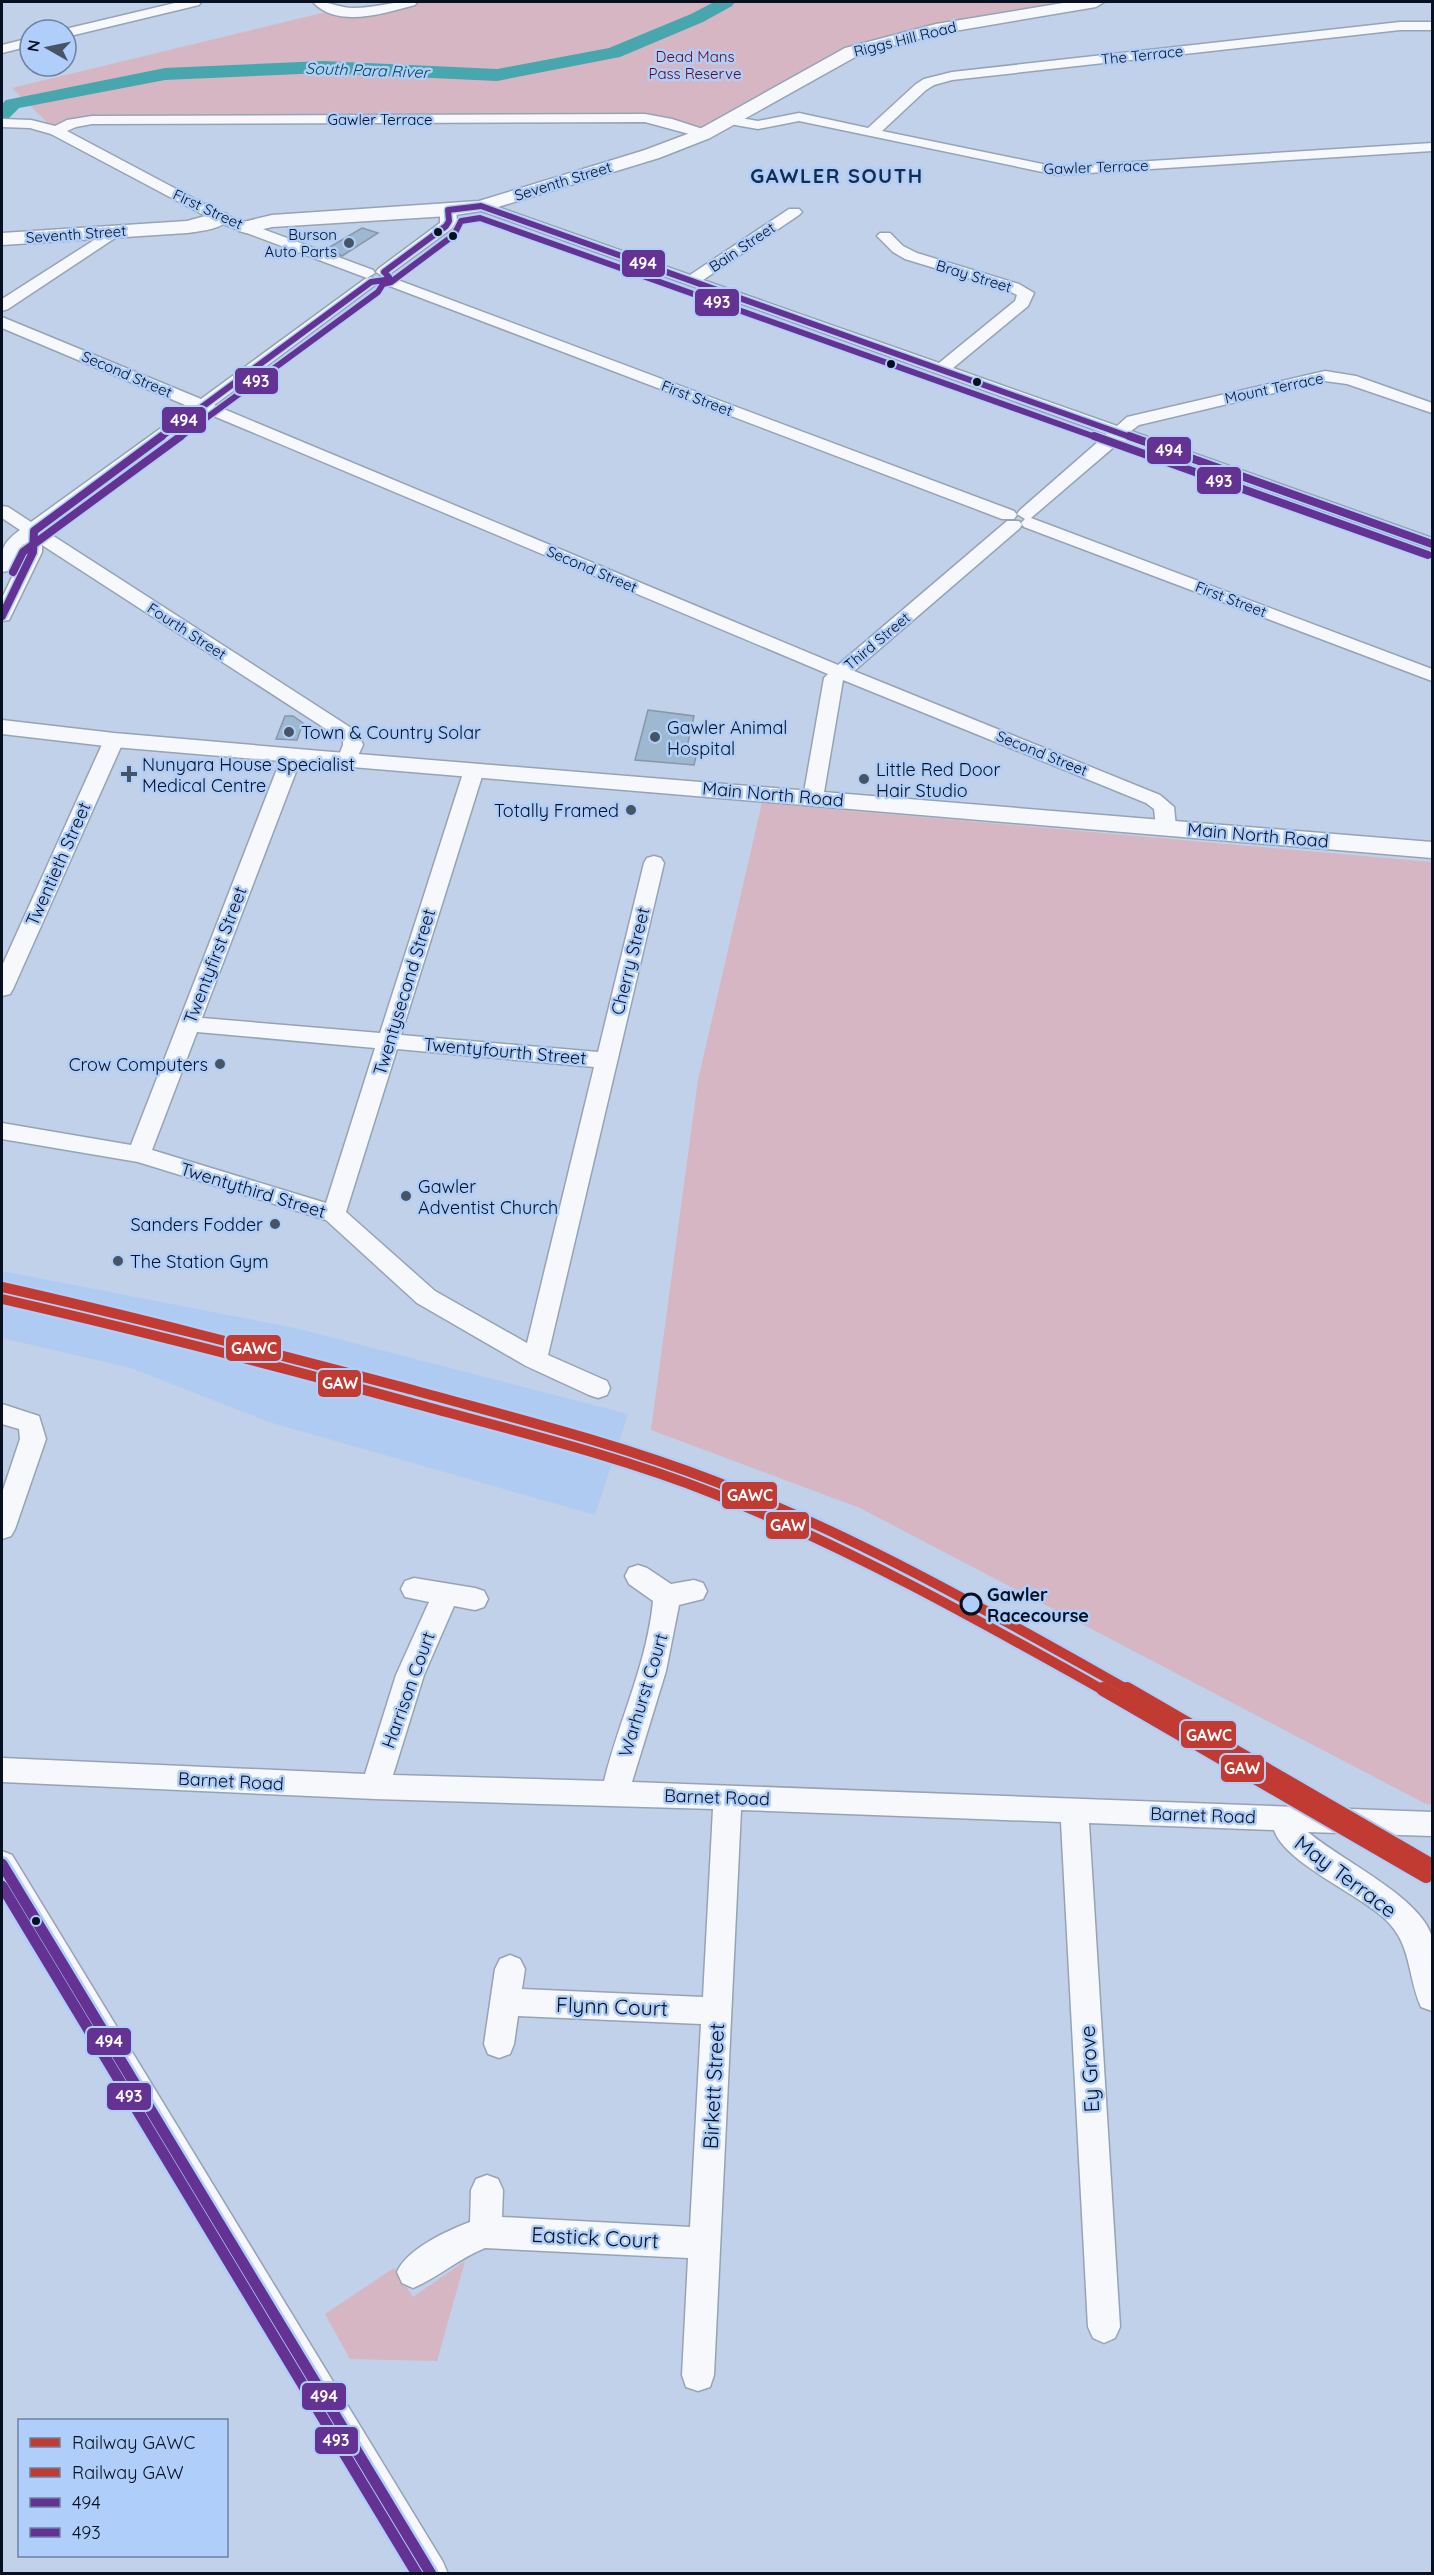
<svg xmlns="http://www.w3.org/2000/svg" width="1434" height="2575" viewBox="0 0 1434 2575" font-family="Quicksand,sans-serif">
<rect width="100%" height="100%" fill="#c0d1e9"/>
<path fill="#b0cbf1" d="M2 1271 299 1329 628 1414 595 1515 269 1422 131 1368 2 1338Z"/>
<path fill="#d6b6c2" d="M410 2H1096L936 29 883 42 704 134 667 122 92 120 56 131 12 88 334 10 381 9Z
M762 803 1432 862V1805L1426 1804 860 1508 651 1430 698 1080Z
M465 2261 437 2361 350 2359 325 2314 394 2268 413 2297Z"/>
<g fill="none" stroke-linecap="round" stroke-linejoin="round">
<path fill="#48a6af" fill-rule="evenodd" d="M714 2H735L732 6 703 22 620 57 497 81 323 73 165 80 19 108 9 118 2 120V104L6 100 165 68 323 61 497 69 609 48 691 14Z"/>
</g>
<path fill="#9eb9cf" stroke="#8697a8" stroke-width="1.5" d="M362 228 378 233 342 256 328 248Z
M648 710 694 716 687 747 698 748 694 765 635 760Z
M285 716H293L303 723 297 740 276 739Z"/>
<g fill="none" stroke-linecap="round" stroke-linejoin="round">
<defs>
<path id="minor" d="M179 2H201L199 5 66 37V30H61Z
M313 2C328 0 340 9 355 8 376 8 396 0 417 2L415 5C385 13 337 29 313 2Z
M1400 22H1432V30H1400L952 80 934 85 926 90 882 131 1057 167 1432 143V151L1057 175 799 121 758 129 724 123 722 120 729 116 758 121 799 113 868 128 916 84 924 79 952 72Z
M30 38V46L2 53V45Z
M645 114 672 119 709 131 711 134 704 138 645 122 92 124 76 127 67 131 225 215 373 270 375 273 367 278 215 221 51 134 30 128 2 127V119L31 120 55 126 67 120 92 116Z
M481 201 690 275 789 209H799L802 212 799 215 703 280 939 363 1015 301 1017 295 1007 290 905 259 893 252 877 236 880 233H890L903 246 917 253 1019 284 1034 293 1028 306 953 368 1117 426 1127 417 1325 371 1356 376 1432 403V413L1347 384 1325 381 1139 425 1131 431 1432 538V549L1122 440 1031 518 1432 669V681L1024 527 1021 523 1025 519 1017 514 1020 510 1107 434 476 209 473 206 476 203Z
M448 205 456 210 457 221 451 229 387 276 1014 511 1017 515 1014 519H1002L379 282 214 405 838 665 1007 521H1019L1022 525 1019 529 854 671 1160 795 1174 807 1176 827 1173 831 1166 833 1159 831 1156 827 1154 809 1146 803 843 680 823 798 820 802 813 804 806 802 803 798 824 678 828 674 204 412 44 530 359 733 363 745 354 764H340L337 760 343 745V740L42 545V552L11 616 9 620 2 621V598L24 552V544L21 547 8 571 2 572C2 549 0 545 20 530L2 518V506L8 507 31 522 190 407 2 328V317L201 399 365 279 371 277 377 280 382 276 376 272 378 269 440 223V210Z
M116 226 121 228 124 231 121 234 8 309 2 311V299Z
M114 734 121 736 124 740 13 989 10 994 2 996V966L104 740 107 736Z
M292 750 299 752 302 756 202 1018 380 1033 464 770 467 766H481L484 770 401 1035 598 1052 644 863 647 858 654 856 661 858 664 863 548 1355 607 1381 610 1388 607 1395 598 1398 589 1395 526 1366 417 1303 326 1220 138 1162 2 1139V1123L131 1145 282 756 285 752ZM197 1032 375 1048 326 1203 152 1150ZM397 1049 594 1067 527 1343 435 1291 346 1212Z
M2 1404 39 1416 46 1439 15 1529 11 1536 2 1539V1493L20 1439 19 1429 2 1424Z
M638 1565 647 1568 671 1584 694 1580 703 1583 707 1591 703 1599 679 1605 666 1671 632 1782 1432 1812V1836L1308 1832C1339 1859 1421 1897 1432 1937 1434 1955 1432 1991 1432 2011L1421 2007C1407 1975 1412 1944 1385 1919 1359 1894 1285 1863 1274 1830L1089 1823 1120 2327 1115 2338 1104 2343 1093 2338 1088 2327 1061 1822 741 1810 714 2375 710 2387 698 2391 686 2387 682 2375 688 2258 485 2248C459 2258 439 2277 413 2288L402 2283 397 2272C407 2249 446 2231 470 2222L471 2190 476 2179 487 2175 498 2179 503 2190 502 2217 690 2227 701 2024 518 2016 514 2044 510 2054 499 2058 488 2054 484 2044 495 1969 500 1959 510 1955 520 1959 525 1969 522 1989 703 1997 713 1809 375 1799 2 1782V1758L365 1774 396 1675 429 1602 405 1597 401 1589 405 1581 414 1578 475 1588 484 1591 488 1599 484 1607 475 1610 454 1606 424 1675 393 1775 604 1781C619 1720 647 1664 653 1601L629 1584 625 1576 629 1568Z
M2 1851 12 1855 443 2562 448 2574H411L2 1889Z"/>
<path id="major" d="M1069 2H1104L1096 7 937 34 857 56 710 138 659 158 488 210 448 216 272 227 246 233 239 231 236 227 239 223 272 215 479 201 645 150 698 130 845 48 936 24Z
M220 212 227 214 230 218C221 230 200 231 187 233L2 245V233L187 221Z
M2 720 114 733 321 751 1432 842V858L114 747 2 734Z"/>
</defs>
<use href="#minor" stroke="#96a3b5" stroke-width="3"/>
<use href="#major" stroke="#96a3b5" stroke-width="3"/>
<use href="#minor" fill="#f6f8fc" fill-rule="evenodd"/>
<use href="#major" fill="#f6f8fc" fill-rule="evenodd"/>
<defs>
<path id="bus-1-far2" d="M160 438 371 282 385 280 389 277 384 272 446 226 449 221 448 210 481 206 1133 438"/>
<path id="bus-1-far1" d="M1129 436 1432 544
M2 616 33 552 34 531 162 436"/>
<path id="bus-1" d="M2 1864 431 2574"/>
<path id="bus-2-far2" d="M179 438 378 292 383 284 391 282 454 235 461 221 480 218 1098 438"/>
<path id="bus-2-far1" d="M1094 436 1428 555
M13 572 23 552 181 436"/>
<path id="bus-2" d="M2 1886 417 2574"/>
</defs>
<use href="#bus-1-far2" stroke="#afcefa" stroke-width="9"/>
<use href="#bus-1-far1" stroke="#afcefa" stroke-width="11"/>
<use href="#bus-1" stroke="#afcefa" stroke-width="16"/>
<use href="#bus-2-far2" stroke="#afcefa" stroke-width="9"/>
<use href="#bus-2-far1" stroke="#afcefa" stroke-width="11"/>
<use href="#bus-2" stroke="#afcefa" stroke-width="16"/>
<use href="#bus-1-far2" stroke="#633293" stroke-width="6"/>
<use href="#bus-1-far1" stroke="#633293" stroke-width="8"/>
<use href="#bus-1" stroke="#633293" stroke-width="11"/>
<use href="#bus-2-far2" stroke="#633293" stroke-width="6"/>
<use href="#bus-2-far1" stroke="#633293" stroke-width="8"/>
<use href="#bus-2" stroke="#633293" stroke-width="11"/>
<defs>
<path id="rail-1-far1" d="M2 1287C140 1318 276 1354 413 1390 514 1418 616 1443 714 1481 859 1537 995 1615 1130 1691"/>
<path id="rail-1" d="M1127 1689 1432 1866"/>
<path id="rail-2-far1" d="M2 1299C142 1331 281 1367 420 1405 519 1432 619 1456 715 1494 850 1548 978 1620 1105 1691"/>
<path id="rail-2" d="M1103 1689 1426 1876"/>
</defs>
<use href="#rail-1-far1" stroke="#afcefa" stroke-width="15"/>
<use href="#rail-1" stroke="#afcefa" stroke-width="18"/>
<use href="#rail-2-far1" stroke="#afcefa" stroke-width="15"/>
<use href="#rail-2" stroke="#afcefa" stroke-width="18"/>
<use href="#rail-1-far1" stroke="#c23b33" stroke-width="10"/>
<use href="#rail-1" stroke="#c23b33" stroke-width="14"/>
<use href="#rail-2-far1" stroke="#c23b33" stroke-width="10"/>
<use href="#rail-2" stroke="#c23b33" stroke-width="14"/>
</g>
<g fill="#061020" stroke="#afcefa" stroke-width="2">
<circle cx="438" cy="232" r="5"/>
<circle cx="453" cy="236" r="5"/>
<circle cx="891" cy="364" r="5"/>
<circle cx="977" cy="382" r="5"/>
<circle cx="36" cy="1921" r="5"/>
</g>
<g fill="#475466" stroke="#afcefa" stroke-width="2">
<circle cx="349" cy="243" r="6"/>
<circle cx="289" cy="732" r="6"/>
<circle cx="655" cy="737" r="6"/>
<path d="M126 765h6v6h6v6h-6v6h-6v-6h-6v-6h6z"/>
<circle cx="864" cy="779" r="6"/>
<circle cx="631" cy="810" r="6"/>
<circle cx="220" cy="1064" r="6"/>
<circle cx="406" cy="1196" r="6"/>
<circle cx="275" cy="1224" r="6"/>
<circle cx="118" cy="1261" r="6"/>
</g>
<circle fill="#afcefa" stroke="#061020" stroke-width="3" cx="971" cy="1604" r="10"/>
<g text-anchor="middle" dominant-baseline="central" stroke-width="5" stroke-linejoin="round" paint-order="stroke">
<g font-size="15" fill="#061020" stroke="#afcefa">
<text transform="translate(905 39) rotate(-14)">Riggs Hill Road</text>
<text transform="translate(1142 55) rotate(-6)">The Terrace</text>
<text x="380" y="119">Gawler Terrace</text>
<text transform="translate(1096 167) rotate(-2)">Gawler Terrace</text>
<text transform="translate(563 181) rotate(-17)">Seventh Street</text>
<text transform="translate(208 209) rotate(25)">First Street</text>
<text transform="translate(76 234) rotate(-4)">Seventh Street</text>
<text transform="translate(742 247) rotate(-34)">Bain Street</text>
<text transform="translate(974 276) rotate(17)">Bray Street</text>
<text transform="translate(127 374) rotate(23)">Second Street</text>
<text transform="translate(1274 388) rotate(-12)">Mount Terrace</text>
<text transform="translate(697 398) rotate(21)">First Street</text>
<text transform="translate(592 569) rotate(23)">Second Street</text>
<text transform="translate(1231 599) rotate(21)">First Street</text>
<text transform="translate(187 631) rotate(33)">Fourth Street</text>
<text transform="translate(877 641) rotate(-40)">Third Street</text>
<text transform="translate(1042 753) rotate(22)">Second Street</text>
</g>
<g font-size="15" fill="#63051b" stroke="#afcefa">
<text x="695" y="56">Dead Mans<tspan x="695" dy="17">Pass Reserve</tspan></text>
</g>
<g font-size="15" fill="#061020" stroke="#afcefa" text-anchor="end">
<text x="337" y="234">Burson<tspan x="337" dy="17">Auto Parts</tspan></text>
</g>
<g font-size="16" font-style="italic" fill="#004748" stroke="#afcefa">
<text transform="translate(367 70) rotate(2)">South Para River</text>
</g>
<g font-size="18" fill="#061020" stroke="#afcefa" text-anchor="start">
<text x="667" y="727">Gawler Animal<tspan x="667" dy="21">Hospital</tspan></text>
<text x="301" y="732">Town &amp; Country Solar</text>
<text x="142" y="764">Nunyara House Specialist<tspan x="142" dy="21">Medical Centre</tspan></text>
<text x="876" y="769">Little Red Door<tspan x="876" dy="21">Hair Studio</tspan></text>
<text x="619" y="810" text-anchor="end">Totally Framed</text>
<text x="208" y="1064" text-anchor="end">Crow Computers</text>
<text x="418" y="1186">Gawler<tspan x="418" dy="21">Adventist Church</tspan></text>
<text x="263" y="1224" text-anchor="end">Sanders Fodder</text>
<text x="130" y="1261">The Station Gym</text>
</g>
<g font-size="18" fill="#061020" stroke="#afcefa">
<text transform="translate(773 794) rotate(5)">Main North Road</text>
<text transform="translate(1258 835) rotate(5)">Main North Road</text>
<text transform="translate(58 864) rotate(-66)">Twentieth Street</text>
<text transform="translate(215 955) rotate(-69)">Twentyfirst Street</text>
<text transform="translate(630 961) rotate(-76)">Cherry Street</text>
<text transform="translate(404 992) rotate(-73)">Twentysecond Street</text>
<text transform="translate(505 1051) rotate(5)">Twentyfourth Street</text>
<text transform="translate(253 1190) rotate(17)">Twentythird Street</text>
<text transform="translate(408 1690) rotate(-70)">Harrison Court</text>
<text transform="translate(643 1695) rotate(-73)">Warhurst Court</text>
<text transform="translate(231 1781) rotate(3)">Barnet Road</text>
<text transform="translate(717 1797) rotate(2)">Barnet Road</text>
<text transform="translate(1203 1815) rotate(2)">Barnet Road</text>
</g>
<g font-size="18" font-weight="bold" fill="#061020" stroke="#afcefa" text-anchor="start">
<text x="987" y="1594">Gawler<tspan x="987" dy="21">Racecourse</tspan></text>
</g>
<g font-size="20" font-weight="bold" letter-spacing="1.5" fill="#142d4f" stroke="#afcefa">
<text x="837" y="175">GAWLER SOUTH</text>
</g>
<g font-size="21" fill="#061020" stroke="#afcefa">
<text transform="translate(1346 1876) rotate(37)">May Terrace</text>
<text transform="translate(612 2006) rotate(2)">Flynn Court</text>
<text transform="translate(1089 2069) rotate(-93)">Ey Grove</text>
<text transform="translate(713 2086) rotate(-87)">Birkett Street</text>
<text transform="translate(595 2237) rotate(3)">Eastick Court</text>
</g>
</g>
<g stroke="#afcefa" stroke-width="2">
<rect x="621" y="249" width="45" height="29" rx="6" fill="#633293"/>
<rect x="694" y="288" width="46" height="29" rx="6" fill="#633293"/>
<rect x="234" y="367" width="45" height="28" rx="6" fill="#633293"/>
<rect x="161" y="406" width="46" height="28" rx="6" fill="#633293"/>
<rect x="1146" y="436" width="46" height="29" rx="6" fill="#633293"/>
<rect x="1196" y="466" width="46" height="29" rx="6" fill="#633293"/>
<rect x="225" y="1334" width="57" height="28" rx="6" fill="#c23b33"/>
<rect x="317" y="1369" width="45" height="29" rx="6" fill="#c23b33"/>
<rect x="721" y="1481" width="57" height="29" rx="6" fill="#c23b33"/>
<rect x="765" y="1511" width="45" height="29" rx="6" fill="#c23b33"/>
<rect x="1180" y="1720" width="57" height="29" rx="6" fill="#c23b33"/>
<rect x="1220" y="1754" width="45" height="29" rx="6" fill="#c23b33"/>
<rect x="86" y="2027" width="46" height="29" rx="6" fill="#633293"/>
<rect x="106" y="2082" width="46" height="29" rx="6" fill="#633293"/>
<rect x="301" y="2382" width="46" height="29" rx="6" fill="#633293"/>
<rect x="314" y="2426" width="45" height="29" rx="6" fill="#633293"/>
</g>
<g font-size="16" text-anchor="middle" font-weight="bold" fill="#fff">
<text x="643" y="269">494</text>
<text x="717" y="308">493</text>
<text x="256" y="387">493</text>
<text x="184" y="426">494</text>
<text x="1169" y="456">494</text>
<text x="1219" y="487">493</text>
<text x="254" y="1354">GAWC</text>
<text x="340" y="1389">GAW</text>
<text x="750" y="1501">GAWC</text>
<text x="788" y="1531">GAW</text>
<text x="1209" y="1741">GAWC</text>
<text x="1242" y="1774">GAW</text>
<text x="109" y="2047">494</text>
<text x="129" y="2102">493</text>
<text x="324" y="2402">494</text>
<text x="336" y="2446">493</text>
</g>
<rect width="1434" height="2575" fill="none" stroke="#061020" stroke-width="6"/>
<rect x="18" y="2419" width="210" height="138" fill="#afcefa" stroke="#6b82a3" stroke-width="1.5"/>
<rect x="30" y="2438" width="30" height="9" fill="#c23b33" stroke="#6b82a3" stroke-width="1.5"/>
<text x="72" y="2449" font-size="18" fill="#061020">Railway GAWC</text>
<rect x="30" y="2468" width="30" height="9" fill="#c23b33" stroke="#6b82a3" stroke-width="1.5"/>
<text x="72" y="2479" font-size="18" fill="#061020">Railway GAW</text>
<rect x="30" y="2498" width="30" height="9" fill="#633293" stroke="#6b82a3" stroke-width="1.5"/>
<text x="72" y="2509" font-size="18" fill="#061020">494</text>
<rect x="30" y="2528" width="30" height="9" fill="#633293" stroke="#6b82a3" stroke-width="1.5"/>
<text x="72" y="2539" font-size="18" fill="#061020">493</text>
<g transform="translate(48 48) rotate(279)"><circle r="28" fill="#afcefa" stroke="#6b82a3" stroke-width="1.5"/>
<path d="M0-4.5L10 22L0 15L-10 22Z" fill="#475466"/>
<text y="-9" font-size="16" font-weight="bold" text-anchor="middle" fill="#061020">N</text>
</g>
</svg>
